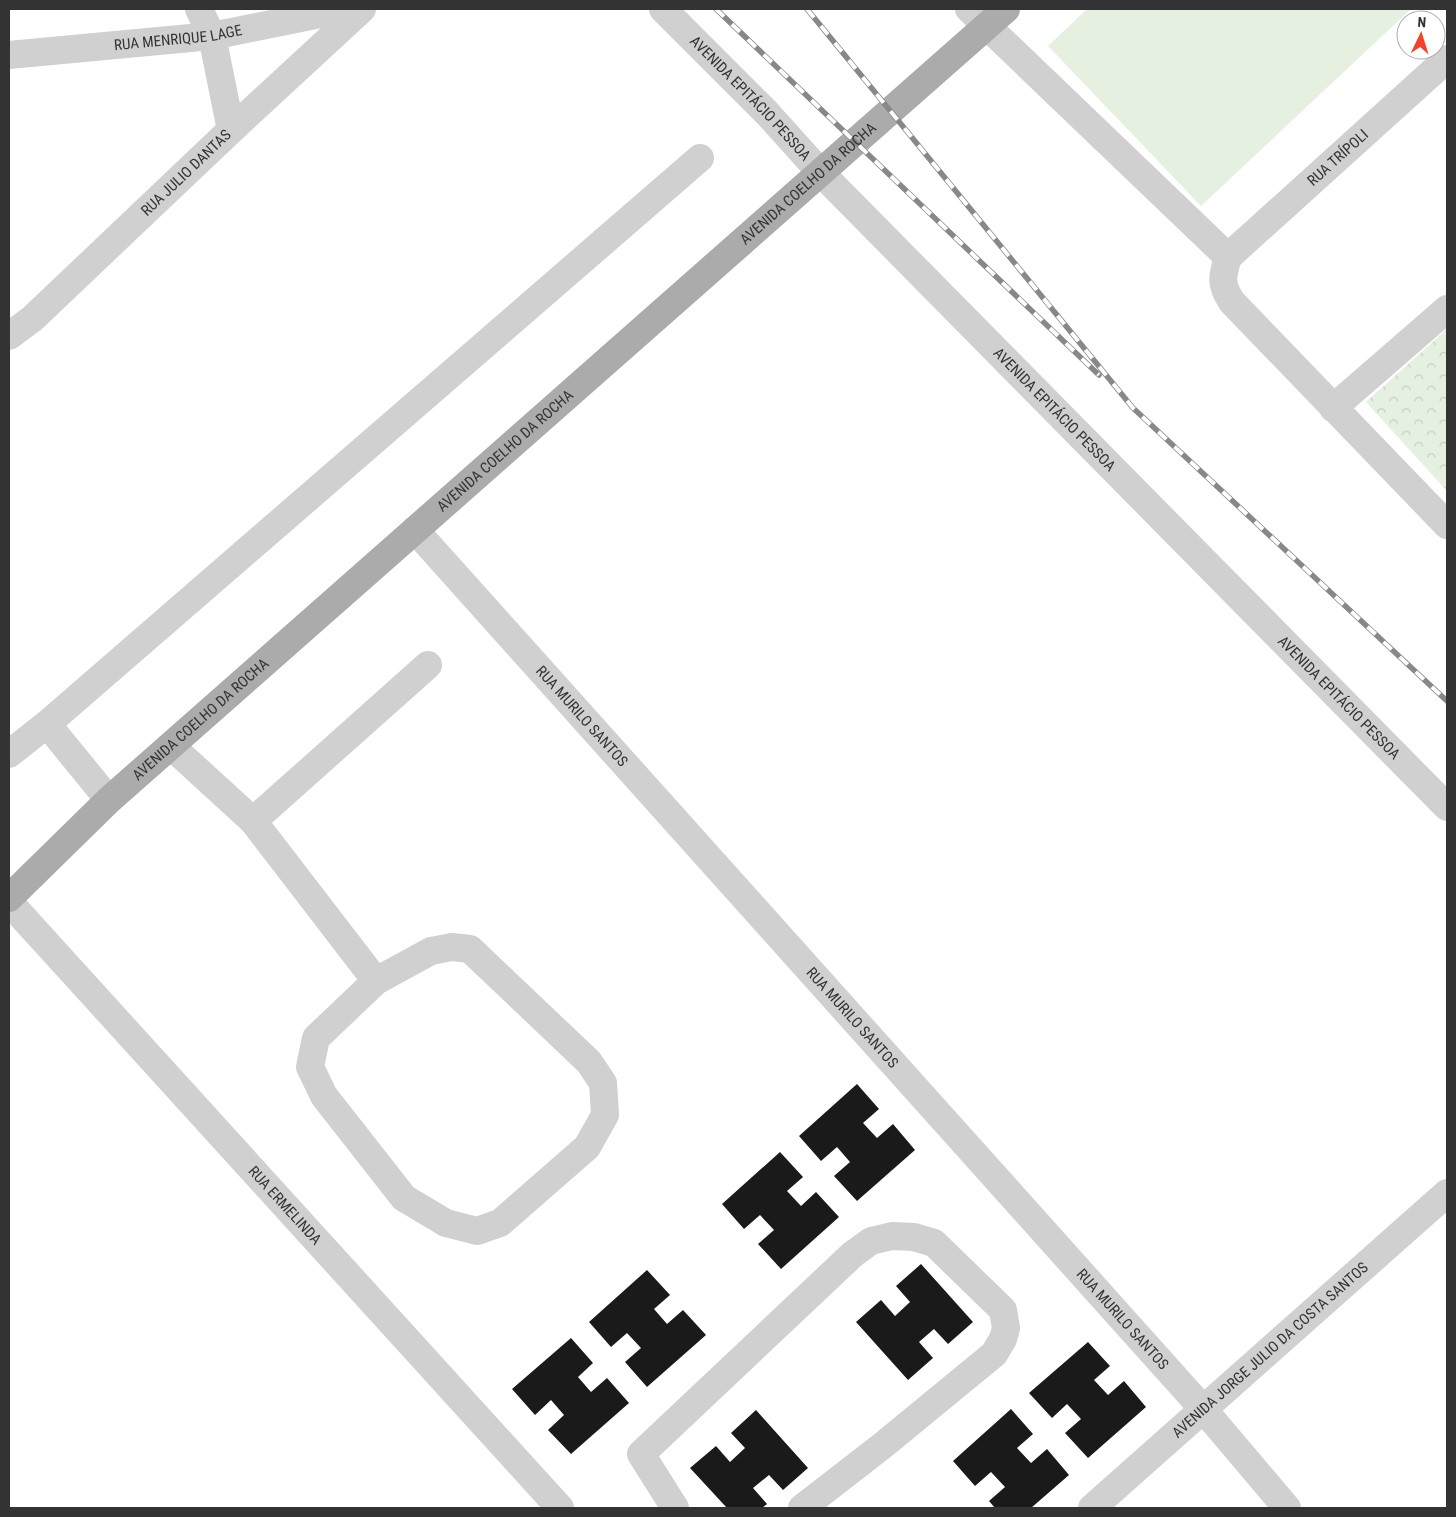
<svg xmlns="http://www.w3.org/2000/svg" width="1456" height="1517" viewBox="0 0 1456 1517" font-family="'Roboto Condensed',sans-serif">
<defs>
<pattern id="park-crowns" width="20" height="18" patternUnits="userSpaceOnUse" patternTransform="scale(1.25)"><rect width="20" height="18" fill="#e6f0e0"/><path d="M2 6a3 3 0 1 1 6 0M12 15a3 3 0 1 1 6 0" fill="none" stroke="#c6cec1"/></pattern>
</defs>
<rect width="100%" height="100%" fill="#fff"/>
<path fill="url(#park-crowns)" d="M1447 329V491L1366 402Z"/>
<path fill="#e6f0e0" d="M1087 9H1411L1201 206 1048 46Z"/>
<path fill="#1a1a1a" d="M857 1084 879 1109 863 1123 877 1138 893 1124 915 1150 857 1201 834 1176 850 1162 837 1147 821 1161 799 1136Z
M780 1152 803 1177 787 1191 801 1206 816 1192 839 1217 781 1269 758 1244 774 1230 760 1215 744 1229 722 1204Z
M921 1264 973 1322 948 1344 934 1329 919 1342 933 1358 908 1380 856 1322 881 1300 895 1316 910 1302 896 1286Z
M647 1270 670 1295 654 1309 667 1324 683 1310 706 1335 647 1387 625 1362 641 1348 627 1333 611 1347 589 1322Z
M571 1338 593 1363 578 1377 591 1392 607 1378 629 1403 571 1454 548 1430 564 1415 551 1400 535 1415 512 1389Z
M1088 1342 1110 1366 1094 1380 1108 1395 1124 1381 1146 1407 1088 1458 1065 1433 1081 1419 1067 1404 1052 1418 1029 1393Z
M1011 1409 1033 1434 1017 1448 1031 1463 1047 1449 1069 1475 1031 1508H995L989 1501 1005 1487 991 1472 975 1486 953 1461Z
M756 1410 808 1468 783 1490 769 1475 753 1488 767 1504 762 1508H727L690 1468 716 1446 730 1462 745 1448 731 1433Z"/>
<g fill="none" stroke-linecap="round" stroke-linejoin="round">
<g stroke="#d0d0d0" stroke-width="28">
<path d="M199 9 212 36 231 130"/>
<path id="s1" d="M663 9 767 113 821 173 1447 807"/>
<path d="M969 9 1228 257"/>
<path id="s2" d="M9 55 212 36 345 9"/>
<path d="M1228 257C1222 277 1220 284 1232 302L1447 525"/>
<path id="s3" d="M1228 257 1447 59"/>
<path id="s4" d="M9 336 32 319 231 130 362 9"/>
<path d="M1333 408 1447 309"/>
<path id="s5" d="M415 530 1204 1410 1287 1508"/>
<path d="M171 746 253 821 376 981"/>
<path d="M9 754 47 724"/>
<path d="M109 800 47 724 700 158"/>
<path d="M253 821 428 665"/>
<path id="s6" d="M9 902 560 1508"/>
<path d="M452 947 470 949 589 1062 603 1083 605 1115 587 1147 500 1223 477 1231 446 1223 404 1198 324 1096 310 1067 316 1038 376 981 431 951Z"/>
<path d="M675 1508 641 1454 853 1254 871 1241 892 1236 914 1237 934 1243 1003 1310 1006 1328 1003 1339 994 1354 882 1446 802 1508"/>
<path id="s7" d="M1092 1508 1447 1193"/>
</g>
<path stroke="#ababab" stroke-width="28" id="s8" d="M9 898 109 800 1006 9"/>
<defs>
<path id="rail" d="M716 9 1099 375
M807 9 1133 408 1447 701"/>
</defs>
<use href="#rail" stroke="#888" stroke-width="5.5"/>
<use href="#rail" stroke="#fff" stroke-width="4" stroke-dasharray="11" stroke-linecap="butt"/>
</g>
<g text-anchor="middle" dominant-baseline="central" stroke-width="5" stroke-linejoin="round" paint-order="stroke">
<g font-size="15" fill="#333" stroke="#fff">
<text stroke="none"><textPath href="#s2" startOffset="170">RUA MENRIQUE LAGE</textPath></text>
<text stroke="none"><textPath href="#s1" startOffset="125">AVENIDA EPITÁCIO PESSOA</textPath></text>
<text stroke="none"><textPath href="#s3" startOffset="148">RUA TRÍPOLI</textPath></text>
<text stroke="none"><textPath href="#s4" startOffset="241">RUA JULIO DANTAS</textPath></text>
<text stroke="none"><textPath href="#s8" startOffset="1072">AVENIDA COELHO DA ROCHA</textPath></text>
<text stroke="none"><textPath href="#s1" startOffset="560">AVENIDA EPITÁCIO PESSOA</textPath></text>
<text stroke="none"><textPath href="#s8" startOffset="668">AVENIDA COELHO DA ROCHA</textPath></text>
<text stroke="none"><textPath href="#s1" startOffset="965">AVENIDA EPITÁCIO PESSOA</textPath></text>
<text stroke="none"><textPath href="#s5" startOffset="250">RUA MURILO SANTOS</textPath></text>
<text stroke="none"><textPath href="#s8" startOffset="262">AVENIDA COELHO DA ROCHA</textPath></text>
<text stroke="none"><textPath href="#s5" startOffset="655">RUA MURILO SANTOS</textPath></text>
<text stroke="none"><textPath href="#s6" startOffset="410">RUA ERMELINDA</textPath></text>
<text stroke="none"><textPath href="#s5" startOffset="1060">RUA MURILO SANTOS</textPath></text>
<text stroke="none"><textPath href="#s7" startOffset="238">AVENIDA JORGE JULIO DA COSTA SANTOS</textPath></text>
</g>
</g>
<rect width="1456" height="1517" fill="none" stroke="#333333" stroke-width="20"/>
<g transform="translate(1421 35) rotate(4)"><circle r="24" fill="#ffffff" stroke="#adadad"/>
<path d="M0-4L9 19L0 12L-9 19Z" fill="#f3442b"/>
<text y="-8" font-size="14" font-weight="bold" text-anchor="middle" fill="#333333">N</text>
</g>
</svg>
